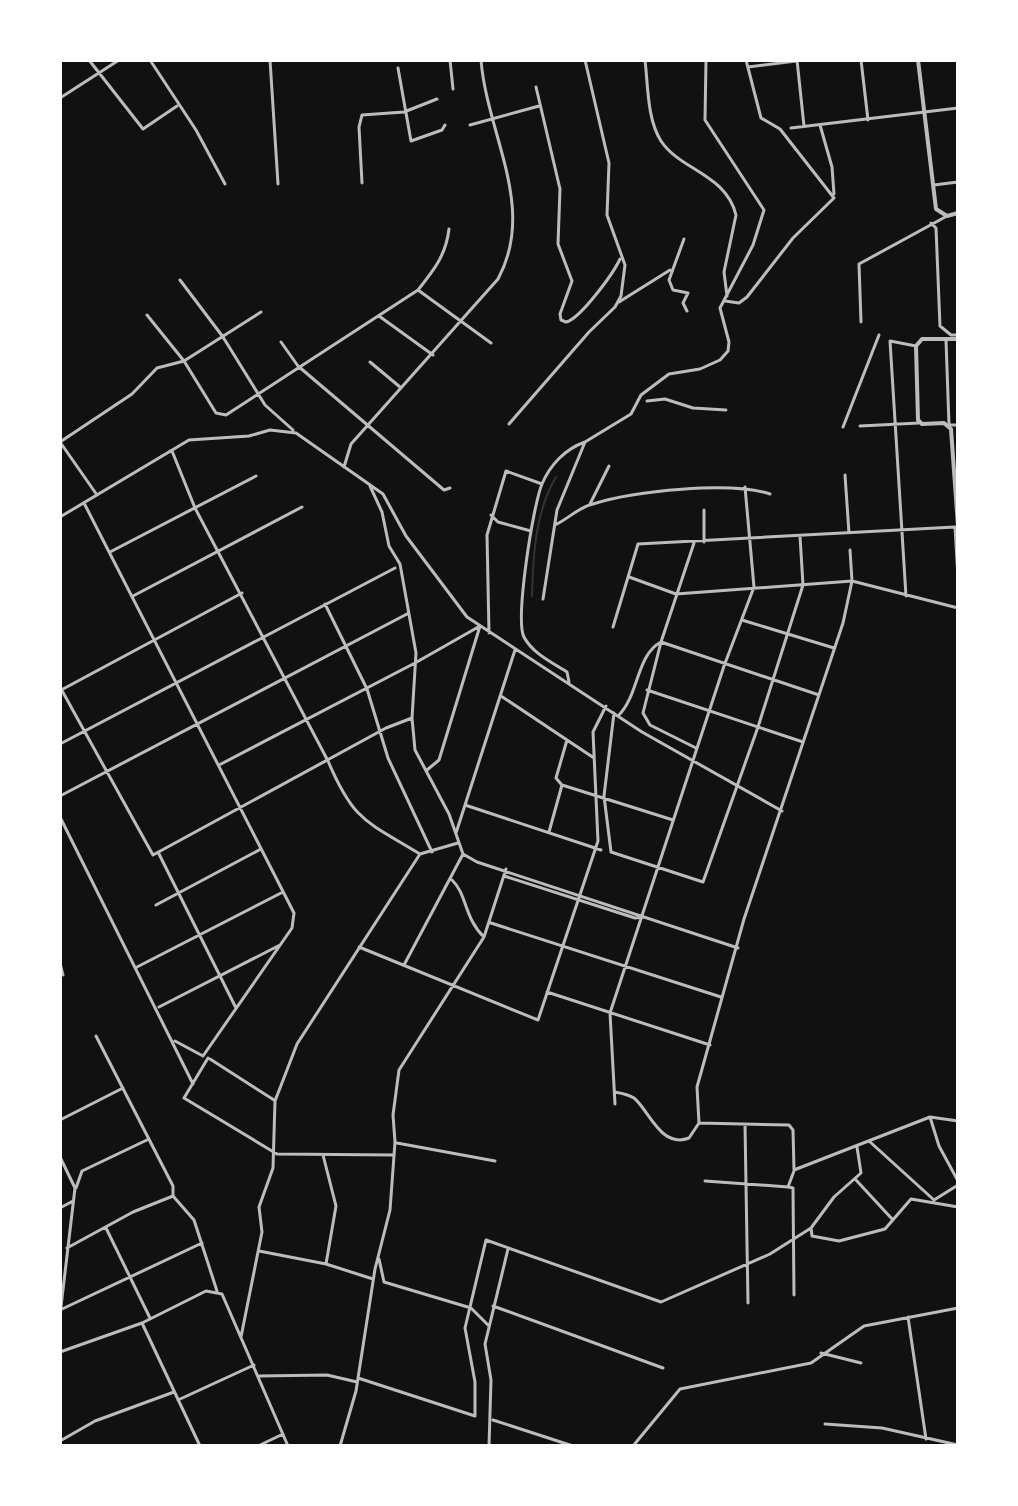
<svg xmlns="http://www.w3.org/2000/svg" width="1018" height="1506" viewBox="0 0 1018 1506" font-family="'Space Grotesk',sans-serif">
<rect width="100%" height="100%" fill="#111"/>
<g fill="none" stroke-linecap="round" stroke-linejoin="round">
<path stroke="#333" stroke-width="2" d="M532 596C533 557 535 512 556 477"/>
<path stroke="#bcbcbc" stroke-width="3" d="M89 60 143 129 177 106
M150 60 196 130 225 184
M270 60 278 184
M450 60 453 89
M645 60C648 85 647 119 661 141 680 170 726 174 736 215L724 272 727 296
M746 60 761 118 780 129 834 198
M797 60 804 126
M861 60 868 120
M748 67 796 61
M398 68 411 141 442 130 445 125
M536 87 560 189 558 244 572 281 560 314 561 320 566 322C580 319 613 274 620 259
M60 98 119 60
M470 125 539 106
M820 125 832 167 834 194
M791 128 958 108
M362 183 359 127 362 115 404 112 437 99
M934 185 958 182
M931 223 936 228 940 326 951 335H958
M684 239 669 280 673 290 688 293 683 303 687 311
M180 280 223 337 265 405 293 430
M418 290 491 343
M725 301 739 303 747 297 793 238 834 198
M619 302 670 270
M147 315 184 361 216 413 226 415 418 290C434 270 446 255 449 229
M379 316 433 355
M861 322 859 264 947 216
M946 340 949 425H958
M281 342 298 366 444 490 450 488
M370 362 400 387
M647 401 665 399 693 408 726 410
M509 424 589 332 615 307 621 296 625 265 607 215 609 163 585 60
M860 426 919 423
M843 427 879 335
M172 451 195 508 328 761C354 822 366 821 420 854L458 843
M344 467 351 444 498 279C537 207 487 135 481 60
M845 475 849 533
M370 486 382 512 389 546 400 564 416 653 412 718 415 750 449 814 463 854 477 862 738 948
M97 495 60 442 132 394 157 368 184 361 261 312
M84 503 294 913 292 928 203 1056
M590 504 609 466
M704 510V542
M491 515 498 522 531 531
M60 517 189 440 249 436 270 430 296 433 383 494 406 536 467 617 642 732 782 811
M555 525C568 519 579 507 593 504 634 491 730 481 770 494
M694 543 661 642 643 713 650 725 696 748
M110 552 256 476
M629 577 676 594 852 581 958 608
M133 596 302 507
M906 596 890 341 916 346
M543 599 557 510 585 442 631 414 641 395 669 374 700 369 720 360 728 351 729 342 720 308 753 245 764 210 705 120 706 60
M325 604 367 689 388 758 432 852
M742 620 834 648
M613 627 638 544 955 527 958 578
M489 633 487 535 506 471 542 484
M661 642 819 695
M569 682 567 672C553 663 532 653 524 637 515 620 533 505 542 484 550 465 565 449 585 442
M60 687 153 855 386 728 412 718
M63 689 242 593
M647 690 803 742
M501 696 594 758
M614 713 604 796 611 852 703 882 758 727 803 585 800 536
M618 716C639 696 636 655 661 642
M60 744 395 568
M219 765 415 663 480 626
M427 770 439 760 480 626
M561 784 556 778 567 740
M60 796 407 614
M465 805 601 850
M60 817 193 1084
M549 832 562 785 673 820
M456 833 515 650
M158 852 236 1008
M504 876 635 918 644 917
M452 880C467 894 464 918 484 937
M156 905 261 849
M491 923 721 997
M359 947 538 1020 598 841 593 732 606 706
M60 963 63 975
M404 965 463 854
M137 967 283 892
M547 992 710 1045
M159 1007 280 945
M96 1036 173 1186V1196
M175 1041 203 1056
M208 1058 184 1098 277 1154 394 1155
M210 1059 274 1100
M615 1092C621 1093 628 1094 634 1098 649 1110 661 1149 689 1138L699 1123 697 1087 744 919 843 623 852 581 850 550
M615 1104 610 1013 724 666 754 587 745 487
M930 1117 939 1146 958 1181
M60 1120 123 1088
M699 1123 789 1125 793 1130 794 1170 930 1117 958 1121
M745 1125 748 1303
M869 1141 934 1200
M397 1143 495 1161
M323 1155 336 1206 326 1264
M60 1157 75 1188 60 1315
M794 1171 788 1187 793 1188 794 1295
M856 1180 893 1220
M705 1181 788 1187
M76 1188 82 1171 149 1139
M934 1200 958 1185
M60 1208 73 1201
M106 1228 150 1318
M811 1228 812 1236 839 1241 885 1229 911 1199 958 1207
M67 1248 133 1212 173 1196 194 1220 217 1291
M259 1251 326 1264 373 1279
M379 1259 384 1282 471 1308 489 1326
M493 1306 663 1368
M60 1310 202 1243
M908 1317 926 1439
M142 1323 200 1446
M241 1337 262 1232 259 1207 273 1168 275 1101 297 1044 420 854
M60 1352 142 1323 206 1291 222 1294 288 1446
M821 1353 861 1363
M259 1376 327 1375 357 1382
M358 1378 475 1416V1382L465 1328 486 1240 661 1302 770 1254 811 1228 834 1197 861 1173 857 1147
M178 1400 254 1365
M493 1420 573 1446
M825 1424 882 1428 958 1445
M60 1441 95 1421 174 1392
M258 1446 283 1434
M340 1446 356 1391 375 1269 390 1210 395 1142 393 1115 399 1070 484 937 506 869
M489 1446 491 1380 485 1344 508 1249
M633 1446 680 1389 811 1363 864 1326 958 1308"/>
<path stroke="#bcbcbc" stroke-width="4" d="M918 60 936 209 947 216 958 213
M958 339H922L916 346 918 420 922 424 944 423 951 429 958 526"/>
</g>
<rect width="1018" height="1506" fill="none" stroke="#ffffff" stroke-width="124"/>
</svg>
